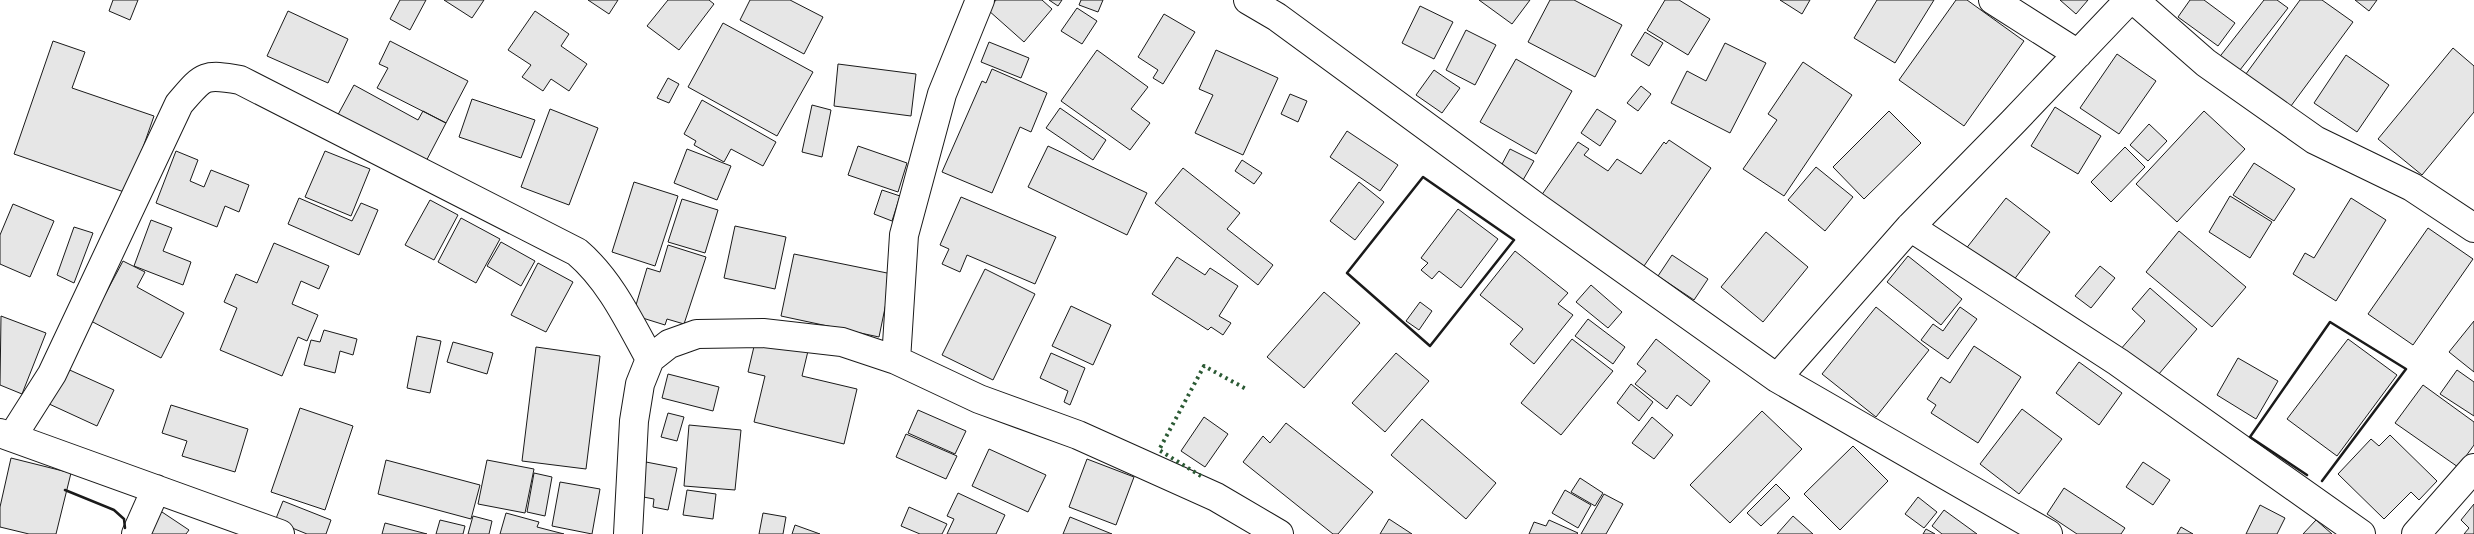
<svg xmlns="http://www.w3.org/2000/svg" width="2474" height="534" viewBox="0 0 2474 534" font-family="Jost,sans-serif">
<rect width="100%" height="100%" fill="#fff"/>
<path fill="#e6e6e6" stroke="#1a1a1a" d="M113 0H138L130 20 109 11Z
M400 0H426L410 30 390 19Z
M444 0H484L472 18Z
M588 0H618L609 14Z
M668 0H709L714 4 679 50 647 26Z
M750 0H790L823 17 804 54 740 20Z
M996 0H1042L1052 9 1024 42 988 10Z
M1049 0H1062L1058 6Z
M1081 0H1103L1098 12 1079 5Z
M1479 0H1530L1512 24Z
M1550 0H1574L1622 25 1595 77 1528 42Z
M1665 0H1679L1710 19 1688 55 1647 30Z
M1780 0H1810L1802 14Z
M1877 0H1934L1895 63 1854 38Z
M1956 0H1967L2024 41 1964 126 1899 80Z
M2060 0H2088L2076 14Z
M2190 0H2204L2235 23 2218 46 2178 17Z
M2264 0H2277L2288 8 2233 79 2214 64Z
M2300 0H2322L2353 22 2288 110 2243 78Z
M2355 0H2377L2369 11Z
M1420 6 1453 22 1434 59 1402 43Z
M1077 8 1097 21 1082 44 1061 31Z
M288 11 348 39 328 83 267 56Z
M535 11 569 34 561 46 587 64 569 91 551 79 543 91 522 77 531 65 508 50Z
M1164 14 1195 32 1163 84 1153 78 1158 70 1138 57Z
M723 23 813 72 777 136 688 87Z
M1466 30 1496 45 1475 85 1446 70Z
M1645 32 1663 43 1649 66 1631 55Z
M53 41 85 52 72 88 154 116 127 193 14 154Z
M390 41 468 81 446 123 377 88 388 68 379 64Z
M989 42 1029 58 1021 78 981 62Z
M1725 43 1766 63 1730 133 1671 103 1687 71 1706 81Z
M2453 48 2474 66V112L2422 175 2378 139Z
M1097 50 1148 87 1131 109 1150 123 1130 150 1061 101Z
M1216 50 1278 78 1243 155 1195 133 1213 95 1199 89Z
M2117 54 2156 81 2119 134 2080 108Z
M2346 55 2389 85 2357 132 2314 103Z
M1516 59 1572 91 1536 154 1480 122Z
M1803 62 1852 95 1784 196 1743 169 1777 120 1768 114Z
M838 64 916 74 911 116 834 106Z
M992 69 1047 93 1031 132 1020 127 992 193 942 172 982 81 986 83Z
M1434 70 1460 88 1442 113 1416 95Z
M668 78 679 84 669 103 657 98Z
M354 85 418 120 423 111 446 123 422 169 334 122Z
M1641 86 1651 94 1638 111 1627 103Z
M1290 94 1307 101 1298 122 1281 114Z
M472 99 535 120 521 158 459 137Z
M702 100 776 142 763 166 731 149 724 162 694 145 696 141 684 134Z
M812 105 831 110 822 157 802 152Z
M2055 107 2101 136 2078 174 2031 146Z
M1060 108 1106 140 1093 160 1046 128Z
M550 109 598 128 569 205 521 187Z
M1597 109 1616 121 1600 146 1581 133Z
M1889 111 1921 143 1864 199 1833 167Z
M2204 111 2245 149 2177 222 2136 184Z
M2149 124 2167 141 2148 161 2130 145Z
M1347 131 1398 165 1380 191 1330 157Z
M1669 140 1711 168 1644 266 1541 196 1578 142 1589 149 1584 155 1608 171 1617 159 1641 174 1664 142 1666 144Z
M858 146 907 163 898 192 848 175Z
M1048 146 1147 193 1127 235 1028 187Z
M2125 147 2145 167 2111 202 2091 182Z
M687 149 731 166 717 200 674 183Z
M1510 149 1534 161 1523 180 1500 168Z
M176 151 198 160 190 181 204 187 211 170 249 185 239 212 225 206 217 227 156 203Z
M325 151 370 169 351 216 305 197Z
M1242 160 1262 173 1254 184 1235 171Z
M2254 163 2295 189 2274 221 2233 195Z
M1816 167 1853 197 1825 231 1788 200Z
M1183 168 1240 213 1227 229 1273 265 1258 285 1155 203Z
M634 182 678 196 655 266 612 252Z
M1359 182 1384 202 1355 240 1330 221Z
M882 190 900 196 892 221 874 214Z
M2230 196 2272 222 2250 258 2209 232Z
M961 197 1056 237 1035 284 967 255 960 272 942 264 949 249 940 245Z
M299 198 352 221 361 203 378 210 359 255 288 224Z
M2006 198 2050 232 2010 285 1965 250Z
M2351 198 2386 220 2336 301 2293 274 2305 253 2314 258Z
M682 199 718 210 705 253 668 242Z
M430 200 458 215 434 260 405 245Z
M13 204 54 221 30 277 0 264V235Z
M1458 209 1498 239 1461 288 1439 271 1432 279 1421 270 1428 263 1421 258Z
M461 218 500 239 476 283 438 262Z
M151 220 172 228 163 251 191 262 183 285 134 266Z
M735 226 786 237 775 289 724 278Z
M74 227 93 233 74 283 57 275Z
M2428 228 2473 259 2413 345 2368 314Z
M2179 231 2246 287 2212 327 2146 272Z
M1766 232 1808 267 1763 322 1721 287Z
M501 242 535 261 521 286 487 266Z
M274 243 329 266 319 289 301 281 292 304 318 315 307 341 298 337 282 376 220 350 237 308 224 302 236 274 257 283Z
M668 245 706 257 684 324 667 319 665 325 633 315 647 268 660 272Z
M1515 251 1568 293 1558 304 1573 315 1534 364 1510 344 1523 329 1480 295Z
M794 254 892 274 879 337 781 316Z
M1672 255 1708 279 1694 300 1658 276Z
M1908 256 1962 299 1941 325 1887 282Z
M1177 257 1205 275 1210 268 1238 286 1219 316 1231 323 1223 335 1211 327 1208 330 1152 294Z
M123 261 145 272 137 287 184 313 161 358 91 321Z
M538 263 573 282 546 332 511 315Z
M2100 266 2115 278 2091 308 2075 296Z
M985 269 1035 294 993 380 942 355Z
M1591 285 1622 312 1608 328 1576 302Z
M2150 288 2197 329 2153 381 2120 350 2145 321 2132 309Z
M1324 292 1360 323 1304 388 1267 357Z
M1420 302 1432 311 1419 330 1406 321Z
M1071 306 1111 325 1093 365 1052 346Z
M1876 307 1929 350 1876 417 1822 374Z
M1960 307 1977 319 1948 359 1921 340 1933 324 1943 331Z
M1 316 46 333 22 394 0 385Z
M1588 319 1625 347 1613 364 1575 336Z
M2474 321V372L2449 352Z
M324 330 357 339 353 355 340 351 335 373 304 365 311 340 320 342Z
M417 336 441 341 430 393 407 388Z
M756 338 808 351 802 376 857 389 844 444 754 422 765 376 748 372Z
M1572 339 1613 371 1561 435 1521 403Z
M1656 339 1710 381 1691 406 1677 395 1667 409 1635 384 1646 371 1637 364Z
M2348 339 2397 375 2337 456 2287 419Z
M453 342 493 353 487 374 447 362Z
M1974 346 2021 377 1978 443 1931 413 1936 405 1927 399 1941 377 1950 383Z
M536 347 600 356 586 469 522 461Z
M1051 353 1085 368 1070 405 1064 402 1068 391 1040 378Z
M1396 353 1429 381 1385 432 1352 403Z
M2238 358 2278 381 2256 419 2217 395Z
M2079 362 2122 393 2099 425 2056 393Z
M63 367 114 390 97 426 47 403Z
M2457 370 2474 382V416L2440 394Z
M668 374 719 387 713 411 662 398Z
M1631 384 1653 402 1639 421 1617 403Z
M2423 385 2474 422V445L2458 467 2395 423Z
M171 405 248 429 235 472 182 456 187 441 162 433Z
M300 408 353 426 325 510 271 492Z
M2022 409 2062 439 2019 494 1980 464Z
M918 410 966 431 955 454 908 433Z
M1762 411 1802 449 1730 523 1690 485Z
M668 413 684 417 677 441 661 437Z
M1204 417 1228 434 1205 467 1181 451Z
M1652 417 1673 435 1654 459 1632 443Z
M1422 419 1496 483 1466 519 1391 455Z
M1286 423 1373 492 1338 534H1333L1243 462 1263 436 1270 443Z
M689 425 741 430 735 490 684 486Z
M906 434 957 456 946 479 896 457Z
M2390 435 2437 481 2419 500 2411 492 2384 519 2338 474 2371 439 2379 446Z
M1853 446 1888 481 1840 530 1804 494Z
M989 449 1046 475 1028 512 972 486Z
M11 458 71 473 56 534H29L0 527V507Z
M1087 459 1134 477 1116 525 1069 507Z
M386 460 480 485 471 519 378 494Z
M487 460 534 469 525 513 478 504Z
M646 462 677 468 668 510 653 507 654 499 638 496Z
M2143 462 2170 480 2153 505 2126 487Z
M534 473 552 477 545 516 527 512Z
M1580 478 1603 493 1595 506 1571 492Z
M560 482 600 489 592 534 552 526Z
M1776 484 1790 498 1761 526 1747 513Z
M2064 488 2125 528 2121 534H2077L2047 514Z
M687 490 716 494 713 519 683 515Z
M1565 490 1591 505 1578 528 1552 513Z
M958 493 1005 515 996 534H947L954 519 947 516Z
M1604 494 1623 504 1606 534H1581Z
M1918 497 1937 512 1924 528 1905 514Z
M283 501 331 520 326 534H307L275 521Z
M2474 504V534H2464L2469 528 2461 520Z
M2260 505 2285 518 2277 534H2246Z
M909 507 947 524 942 534H920L901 526Z
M159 510 189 530 186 534H151L145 530Z
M1944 510 1977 534H1942L1932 526Z
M506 513 539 522 537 527 564 534H500Z
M763 513 786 517 783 534H759Z
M473 516 492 521 489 534H468Z
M1793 516 1813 534H1777Z
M1070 517 1112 534H1063Z
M1389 519 1412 534H1380Z
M440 520 465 526 463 534H436Z
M1549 520 1578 533 1577 534H1529L1534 522 1546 526Z
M2316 520 2332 534H2303Z
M385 523 427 534H382Z
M795 525 820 534H792Z
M2181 527 2193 534H2177Z
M1926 529 1935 534H1923Z"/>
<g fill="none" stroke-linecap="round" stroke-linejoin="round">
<defs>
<path id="street" d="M1248 0 1277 17 1535 206 1777 378 2048 534
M1993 0 2078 54
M2134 0 2206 63 2315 140 2412 187 2474 228
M1910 227 2118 362 2361 534
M896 360 904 235 942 94 980 0
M1777 378 1910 227 2013 122 2129 0
M0 433 280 534
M12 437 52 374 179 104C203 76 203 73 240 80L577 252C610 280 629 321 650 359
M136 534 156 489
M628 534 634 421 640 384 650 359 669 344 697 334 763 333 842 342 896 360 979 399 1078 435 1216 497 1279 534
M2416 534 2474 468"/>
</defs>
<use href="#street" stroke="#1a1a1a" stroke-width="30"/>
<use href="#street" stroke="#fff" stroke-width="28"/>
<path stroke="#2b5a34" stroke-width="4" stroke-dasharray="2.5 4" stroke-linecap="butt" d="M1201 476 1159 450 1204 366 1248 390"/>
<path stroke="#1a1a1a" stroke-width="2.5" d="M1423 177 1514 240 1430 346 1347 273Z
M2307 475 2250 437 2330 322 2406 369 2322 481
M65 490 114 510 124 519 125 528"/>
</g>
</svg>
